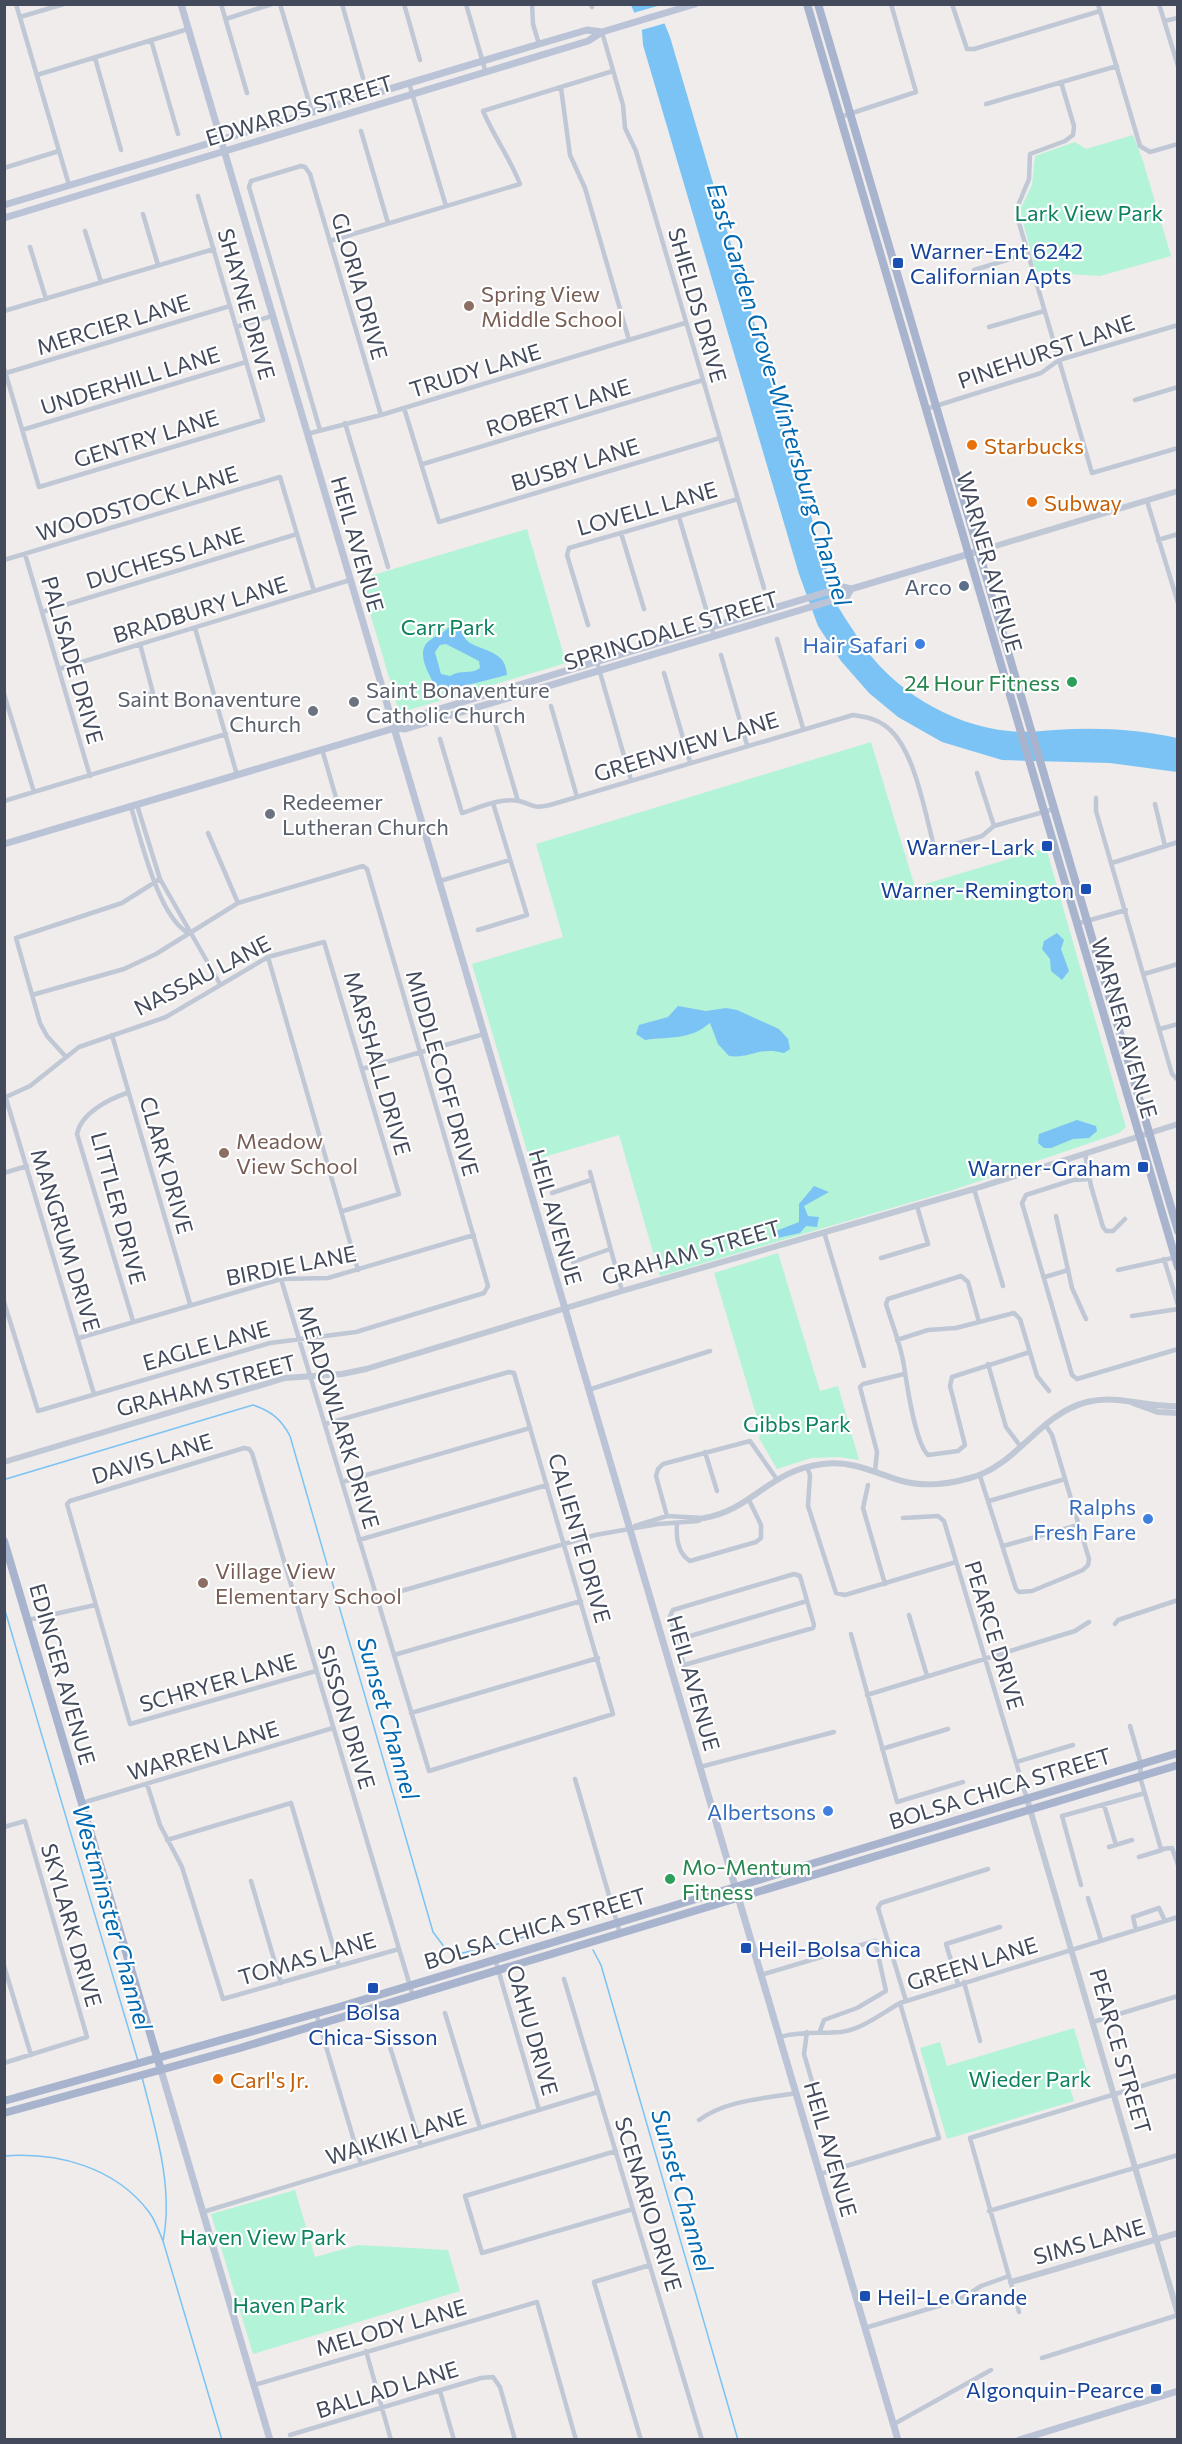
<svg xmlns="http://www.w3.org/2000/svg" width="1182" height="2444" viewBox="0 0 1182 2444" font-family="Commissioner,sans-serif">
<rect width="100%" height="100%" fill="#efeceb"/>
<path fill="#b3f3d8" d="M1133 135 1143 161 1171 256 1100 276 1036 272 1020 210 1032 185 1035 156 1075 142 1086 149Z
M527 529 566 663 402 712 398 708 360 579Z
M871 742 915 887 1046 848 1126 1127 1119 1133 953 1190 660 1276 619 1135 530 1161 472 964 563 937 536 844Z
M778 1253 820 1391 838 1386 859 1460 839 1457 811 1458 777 1469 759 1438 761 1431 714 1273Z
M1074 2028 1087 2072 1067 2078 1074 2101 947 2139 920 2048 940 2042 947 2066Z
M295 2190 315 2257 358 2245 448 2250 460 2291 253 2354 211 2214Z"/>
<path fill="#7bc3f4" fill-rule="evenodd" d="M631 5H657L670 37 827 570C828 597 845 617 859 639 889 688 951 726 1009 731 1025 733 1040 731 1055 730 1095 727 1138 729 1177 738V772L1110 763 1002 760 942 742 898 717 869 693 841 661 818 626 799 574 643 45 642 31Z
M449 627 459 628C463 634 465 641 472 644 487 652 506 652 507 675L448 690H437C431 677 414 653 429 641 436 635 443 634 449 627ZM446 644 479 661 480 668C471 675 461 669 450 676L441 674 435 652 440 645Z
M1057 933 1064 940 1061 949 1069 971 1062 980 1051 971 1050 959 1042 949 1044 941Z
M678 1006 706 1011 726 1008 737 1010 779 1029 788 1039 790 1049 784 1053C759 1046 750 1059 729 1056L718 1044 710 1023C688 1041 671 1036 645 1040L636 1034 639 1025 668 1017Z
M1077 1120 1096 1126 1097 1131 1089 1138 1073 1139 1051 1148H1044L1038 1143 1039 1134Z
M814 1186 829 1192 804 1206 808 1216 819 1217 817 1227 806 1226 800 1233 773 1239 776 1231 799 1222V1204Z"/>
<path fill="#efeceb" d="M661 5 666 23 638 31 633 13Z"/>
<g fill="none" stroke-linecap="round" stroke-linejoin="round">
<path stroke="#7bc3f4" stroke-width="1.5" d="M6 1479 253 1405C271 1411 281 1419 290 1436L433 1932 445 1948 463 1953 551 1930 557 1931
M4 1607 138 2061
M593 1950 601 1965 738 2440
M142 2077C155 2129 174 2187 163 2241
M4 2156C58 2152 115 2167 149 2212 155 2220 159 2231 163 2241L222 2440"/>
<path stroke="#c0c7d5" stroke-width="4.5" d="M16 4 69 185
M221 4 247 93
M280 4 312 112
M342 4 363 78
M404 4 420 60
M466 4 486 73
M532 4 533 24 539 44
M591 4 592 7
M952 4 967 49H974L1100 11
M1098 4 1140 146 1150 152 1178 144
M1159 4 1178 66
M20 17 64 4
M226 19 272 4
M1164 21 1178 18
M602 32 623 105 625 128 636 151 764 588
M151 40 178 134
M95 58 121 150
M37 75 188 29
M1061 82 1074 126 1073 135 1065 141 1030 154 1029 179 1019 203 1017 216 1092 473 1178 448
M409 83 446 206
M561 88 570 155 585 188 629 340
M986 104 1117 66
M840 117 916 92 891 4
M361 131 388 223
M4 168 59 151
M143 214 158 265
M85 231 101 282
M330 241 520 184C510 158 494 137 483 111L613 71
M30 247 46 299
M974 270 1027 254
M4 311 214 249
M236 327 272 316
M989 327 1044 311
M4 368 39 487 263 420 198 196
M6 373 230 306
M1135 400 1178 387
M404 408 439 522 720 438
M926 409 1041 373 1059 360 1178 325
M345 423 388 567
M22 430 246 362
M320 430 249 187 251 181 301 166 305 167 310 174 381 415
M307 434 381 415 685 323
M423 464 703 380
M1147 501 1178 603
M679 517 714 636
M621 533 644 609
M1158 540 1178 534
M25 554 90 776
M4 560 280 477 314 591
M42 612 297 534
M588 625 567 555 569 548 738 499
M195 628 237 775
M777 639 803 728
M721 655 747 745
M597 662 631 780
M59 669 350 580
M664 673 690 762
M4 694 34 792
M130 701 153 693 140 644
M551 706 577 797
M495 723 518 801
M440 739 462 813C478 808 501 797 519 801 535 805 531 809 550 805L853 715C864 717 875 718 884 725 915 745 925 815 935 850L982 836 994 826 1054 809
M322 749 339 808
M977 773 994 826
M1096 798V811L1172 1074 1178 1080
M4 801 226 734
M1155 804 1165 846
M137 805 160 879 220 984
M131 807C141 839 158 916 188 933
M208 833 238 903
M1112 863 1178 842
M440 881 510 860
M1076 924 1126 910
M478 930 527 915 493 803
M268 957 358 1270
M1144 974 1178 964
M1160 1029 1178 1024
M112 1035 190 1304
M66 1057 47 1036 40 1023 16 938 122 903 160 879
M362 1069 484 1034
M127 1093C109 1099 81 1113 77 1134L133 1321
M5 1095 94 1394
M6 1097 30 1086 79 1047 166 1017 268 957 324 942 399 1194 343 1211
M1085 1154 1091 1186 1103 1227 1106 1231H1113L1125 1219
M590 1172 622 1291
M4 1173 27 1166
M1090 1179 1073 1180 1026 1195 1022 1203 1072 1375 1077 1379 1178 1349
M974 1189 1003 1286
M552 1193 591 1180
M1056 1216 1072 1288 1086 1319
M824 1232 864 1366
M881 1258 928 1244 917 1206
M1164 1259 1178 1305
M573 1262 610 1249
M1118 1270 1177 1257
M1045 1277 1068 1270
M281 1279 429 1771 613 1714 514 1373 509 1372 325 1424
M4 1302 38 1411 270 1343 356 1332 484 1293 488 1286 367 869 363 866 238 903 156 954 124 969 32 995
M1132 1316 1178 1309
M979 1322 968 1282 961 1276 888 1299 886 1304C892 1324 901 1345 904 1366 907 1385 915 1443 928 1455L958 1451 965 1445 950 1386 952 1377 1030 1352
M79 1338 281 1279 328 1278 474 1235
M897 1340 928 1330 956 1328 1014 1313 1020 1319 1037 1376 1049 1391
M988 1364 1006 1427 1021 1447
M588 1390 710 1351
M705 1452 717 1491
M807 1467 810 1475 808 1506 836 1593 845 1595 956 1562
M875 1471 877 1452 860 1387 863 1384 904 1374
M980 1476 1016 1589 1019 1592 1032 1591 1083 1570 1088 1565 1089 1559 1052 1435 1045 1424
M342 1482 530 1428
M868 1485 863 1508 885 1584
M989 1501 1065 1479
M667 1516 656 1476 658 1469 663 1464 750 1441 776 1478
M903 1518 938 1516 944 1521 1027 1799
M677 1524C676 1537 677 1553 690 1561L756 1542 761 1538V1525L749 1500
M635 1526 667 1516 703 1518
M359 1540 547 1485
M1003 1546 1078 1525
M794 1574 800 1576 814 1625 813 1628 684 1665 670 1616 673 1610Z
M377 1598 595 1535 658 1524 698 1521 704 1518
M909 1615 927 1676
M28 1620 95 1605
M1115 1624 1118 1620 1178 1600
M851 1634 897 1802 963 1782
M677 1640 807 1601
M394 1655 581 1601
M316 1671 130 1724 67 1504 70 1501 244 1448 249 1449 252 1453 413 1996
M867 1695 1075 1631 1089 1622
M411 1713 598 1658
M1130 1726 1141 1764 1140 1777 1161 1849 1172 1848 1178 1865
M882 1749 948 1729
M1016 1762 1073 1745
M700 1767 834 1732
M575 1779 620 1933
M147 1784 160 1825 182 1867 223 1999 399 1949
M82 1803 333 1728
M1104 1805 1116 1845
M4 1827 25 1821 87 2037 4 2063
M167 1840 291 1803 339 1966
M1109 1847 1132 1840
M1139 1857 1162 1850
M251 1881 281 1983
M1081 1885 1062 1816 1145 1793
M1088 1898 1101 1940
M1136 1930 1133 1917 1159 1908 1165 1921
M495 1959 539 2110
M4 1966 31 2055
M761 1975 875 1941 886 1991 857 2008 824 2020 820 2031
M564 1979 702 2440
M964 1982 980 2041
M958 1984 946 1944 1000 1927
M906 2001 878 1908 881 1903 988 1869
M316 2013 361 2164
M445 2013 480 2128
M1093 2022 1178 1996
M385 2031 421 2146
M807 2032 804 2054 818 2102
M780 2037C800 2031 820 2034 841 2032 862 2029 881 2014 900 2003L1178 1917
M699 2120C727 2100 762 2099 796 2093
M616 2151 465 2196 482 2253 633 2209
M820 2174 939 2138 900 2003
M989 2211 1178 2155
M203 2212 598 2092
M1019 2312 970 2138 1178 2075
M865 2328 948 2303 964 2297 981 2286 1009 2276
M366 2351 391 2440
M1042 2358 1178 2315
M254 2385 537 2302 576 2440
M440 2391 454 2440
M894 2424 991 2370
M290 2435 481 2378 493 2377 500 2387 515 2440
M641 2440 594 2282 650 2265"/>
<path stroke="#c0c7d5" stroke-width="6" d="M979 551 1178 491
M1133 1403 1158 1412 1178 1413
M4 1462 285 1378 342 1374 366 1369 622 1291 974 1189 1178 1124
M704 1518C752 1510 769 1470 823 1464 852 1460 875 1473 902 1481 924 1487 949 1484 970 1478 1017 1466 1039 1414 1087 1402 1118 1394 1147 1408 1178 1406
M1027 1799 1178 2314
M1011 2282 1178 2233"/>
<path stroke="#bbc3d7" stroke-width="7" d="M181 4 898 2440
M4 205 539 44 587 30 602 32
M4 218 588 41 602 32 695 4
M395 728 403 720 446 707 844 587 851 589 979 551
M4 844 395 728 405 729 847 596 851 589
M161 2070 270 2440
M1019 2440 1178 2391"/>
<path stroke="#a8b3ce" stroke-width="8" d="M807 4 1178 1267
M818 4 1178 1231
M4 1541 161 2070
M4 2101 339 2007 1178 1753
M4 2113 240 2048 1178 1765"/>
</g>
<g fill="#1a4fb4" stroke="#fff" stroke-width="2">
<rect x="892" y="257" width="12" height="12" rx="3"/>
<rect x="1041" y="840" width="12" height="12" rx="3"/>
<rect x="1080" y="883" width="12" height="12" rx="3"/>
<rect x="1137" y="1161" width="12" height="12" rx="3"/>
<rect x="740" y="1942" width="12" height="12" rx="3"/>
<rect x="367" y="1982" width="12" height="12" rx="3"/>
<rect x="859" y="2290" width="12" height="12" rx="3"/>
<rect x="1150" y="2383" width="12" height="12" rx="3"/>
</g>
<g fill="#8d6e63" stroke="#fff" stroke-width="2">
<circle cx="469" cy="306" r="6"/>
<circle cx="224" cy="1153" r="6"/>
<circle cx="203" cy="1583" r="6"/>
</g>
<g fill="#e8710a" stroke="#fff" stroke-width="2">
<circle cx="972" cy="445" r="6"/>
<circle cx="1032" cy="502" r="6"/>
<circle cx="218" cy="2079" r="6"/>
</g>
<circle fill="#5c6f8a" stroke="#fff" stroke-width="2" cx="964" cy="586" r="6"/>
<g fill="#3f7fe0" stroke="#fff" stroke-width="2">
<circle cx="920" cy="644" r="6"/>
<circle cx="1148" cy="1519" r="6"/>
<circle cx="828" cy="1811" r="6"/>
</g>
<g fill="#2e9e5b" stroke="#fff" stroke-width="2">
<circle cx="1072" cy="682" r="6"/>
<circle cx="670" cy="1879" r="6"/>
</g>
<g fill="#6b7280" stroke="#fff" stroke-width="2">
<circle cx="354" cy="702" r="6"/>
<circle cx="313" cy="711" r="6"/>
<circle cx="270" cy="814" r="6"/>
</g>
<g text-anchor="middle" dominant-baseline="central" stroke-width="4.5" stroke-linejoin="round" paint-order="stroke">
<g font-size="22" fill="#424a5b" stroke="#fff">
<text transform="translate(299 110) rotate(-17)">EDWARDS STREET</text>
<text transform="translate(360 286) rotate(74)">GLORIA DRIVE</text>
<text transform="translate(247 304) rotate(74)">SHAYNE DRIVE</text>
<text transform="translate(698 305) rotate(74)">SHIELDS DRIVE</text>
<text transform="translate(113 324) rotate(-17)">MERCIER LANE</text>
<text transform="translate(1046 351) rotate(-19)">PINEHURST LANE</text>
<text transform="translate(475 370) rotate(-17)">TRUDY LANE</text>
<text transform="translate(130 380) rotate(-17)">UNDERHILL LANE</text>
<text transform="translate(558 407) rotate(-17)">ROBERT LANE</text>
<text transform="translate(146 438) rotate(-17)">GENTRY LANE</text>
<text transform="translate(575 464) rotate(-17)">BUSBY LANE</text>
<text transform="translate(137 503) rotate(-17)">WOODSTOCK LANE</text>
<text transform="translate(647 508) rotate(-16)">LOVELL LANE</text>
<text transform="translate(358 544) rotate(74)">HEIL AVENUE</text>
<text transform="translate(165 557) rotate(-17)">DUCHESS LANE</text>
<text transform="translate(990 562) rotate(74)">WARNER AVENUE</text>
<text transform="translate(200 609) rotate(-17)">BRADBURY LANE</text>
<text transform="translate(671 630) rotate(-17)">SPRINGDALE STREET</text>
<text transform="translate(73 660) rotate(74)">PALISADE DRIVE</text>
<text transform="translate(686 746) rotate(-17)">GREENVIEW LANE</text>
<text transform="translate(202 975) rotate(-27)">NASSAU LANE</text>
<text transform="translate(1125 1028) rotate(74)">WARNER AVENUE</text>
<text transform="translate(378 1063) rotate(74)">MARSHALL DRIVE</text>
<text transform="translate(443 1073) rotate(74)">MIDDLECOFF DRIVE</text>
<text transform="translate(167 1165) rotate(74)">CLARK DRIVE</text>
<text transform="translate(119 1208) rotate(75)">LITTLER DRIVE</text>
<text transform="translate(556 1217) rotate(74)">HEIL AVENUE</text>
<text transform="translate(66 1240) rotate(73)">MANGRUM DRIVE</text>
<text transform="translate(691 1252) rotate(-16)">GRAHAM STREET</text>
<text transform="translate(291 1265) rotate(-11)">BIRDIE LANE</text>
<text transform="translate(206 1345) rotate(-16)">EAGLE LANE</text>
<text transform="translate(206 1385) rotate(-15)">GRAHAM STREET</text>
<text transform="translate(339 1417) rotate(73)">MEADOWLARK DRIVE</text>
<text transform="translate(152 1458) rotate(-17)">DAVIS LANE</text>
<text transform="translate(580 1538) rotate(74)">CALIENTE DRIVE</text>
<text transform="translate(995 1635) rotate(73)">PEARCE DRIVE</text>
<text transform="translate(63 1674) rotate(74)">EDINGER AVENUE</text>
<text transform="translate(218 1682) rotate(-16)">SCHRYER LANE</text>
<text transform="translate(694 1683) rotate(74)">HEIL AVENUE</text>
<text transform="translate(347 1717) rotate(73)">SISSON DRIVE</text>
<text transform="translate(203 1750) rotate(-17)">WARREN LANE</text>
<text transform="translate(1000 1788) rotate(-17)">BOLSA CHICA STREET</text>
<text transform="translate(72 1925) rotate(74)">SKYLARK DRIVE</text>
<text transform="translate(535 1928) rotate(-17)">BOLSA CHICA STREET</text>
<text transform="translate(307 1958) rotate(-16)">TOMAS LANE</text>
<text transform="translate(972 1963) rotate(-17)">GREEN LANE</text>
<text transform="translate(533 2030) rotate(74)">OAHU DRIVE</text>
<text transform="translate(1121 2051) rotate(74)">PEARCE STREET</text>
<text transform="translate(396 2136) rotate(-17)">WAIKIKI LANE</text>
<text transform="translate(831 2149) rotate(74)">HEIL AVENUE</text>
<text transform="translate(649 2204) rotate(73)">SCENARIO DRIVE</text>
<text transform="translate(1089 2241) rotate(-16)">SIMS LANE</text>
<text transform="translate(391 2327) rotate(-16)">MELODY LANE</text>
<text transform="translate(387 2389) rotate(-17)">BALLAD LANE</text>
</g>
<g font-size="22" fill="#0d825e" stroke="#fff">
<text x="1089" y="212">Lark View Park</text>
<text x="448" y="626">Carr Park</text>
<text x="797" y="1423">Gibbs Park</text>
<text x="1030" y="2078">Wieder Park</text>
<text x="263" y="2236">Haven View Park</text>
<text x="289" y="2304">Haven Park</text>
</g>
<g font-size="22" fill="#164399" stroke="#fff" text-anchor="end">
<text x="910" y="250" text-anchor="start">Warner-Ent 6242<tspan x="910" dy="25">Californian Apts</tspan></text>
<text x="1035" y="846">Warner-Lark</text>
<text x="1074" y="889">Warner-Remington</text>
<text x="1131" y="1167">Warner-Graham</text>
<text x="758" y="1948" text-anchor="start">Heil-Bolsa Chica</text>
<text x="373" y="2011" text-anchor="middle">Bolsa<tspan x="373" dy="25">Chica-Sisson</tspan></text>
<text x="877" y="2296" text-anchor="start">Heil-Le Grande</text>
<text x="1144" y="2389">Algonquin-Pearce</text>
</g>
<g font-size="22" fill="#785e54" stroke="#fff" text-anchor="start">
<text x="481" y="293">Spring View<tspan x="481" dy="25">Middle School</tspan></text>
<text x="236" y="1140">Meadow<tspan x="236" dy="25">View School</tspan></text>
<text x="215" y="1570">Village View<tspan x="215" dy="25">Elementary School</tspan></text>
</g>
<g font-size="22" fill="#c56008" stroke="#fff" text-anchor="start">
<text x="984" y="445">Starbucks</text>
<text x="1044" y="502">Subway</text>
<text x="230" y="2079">Carl's Jr.</text>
</g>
<g font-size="22" fill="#4e5e75" stroke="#fff" text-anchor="end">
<text x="952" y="586">Arco</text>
</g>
<g font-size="22" fill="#366cbe" stroke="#fff" text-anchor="end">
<text x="908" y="644">Hair Safari</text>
<text x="1136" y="1506">Ralphs<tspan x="1136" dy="25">Fresh Fare</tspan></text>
<text x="816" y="1811">Albertsons</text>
</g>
<g font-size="22" fill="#27864d" stroke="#fff" text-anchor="end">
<text x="1060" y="682">24 Hour Fitness</text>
<text x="682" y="1866" text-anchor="start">Mo-Mentum<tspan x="682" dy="25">Fitness</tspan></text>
</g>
<g font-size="22" fill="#5b616d" stroke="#fff" text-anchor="start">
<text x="366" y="689">Saint Bonaventure<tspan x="366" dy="25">Catholic Church</tspan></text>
<text x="301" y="698" text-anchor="end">Saint Bonaventure<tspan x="301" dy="25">Church</tspan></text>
<text x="282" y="801">Redeemer<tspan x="282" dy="25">Lutheran Church</tspan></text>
</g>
<g font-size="24" font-style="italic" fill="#0068b0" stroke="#fff">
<text transform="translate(780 394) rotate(73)">East Garden Grove-Wintersburg Channel</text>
<text transform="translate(389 1718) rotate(74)">Sunset Channel</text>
<text transform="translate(113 1917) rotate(74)">Westminster Channel</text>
<text transform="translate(683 2190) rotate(74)">Sunset Channel</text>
</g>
</g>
<rect width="1182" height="2444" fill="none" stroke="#424a5b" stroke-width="12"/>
</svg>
